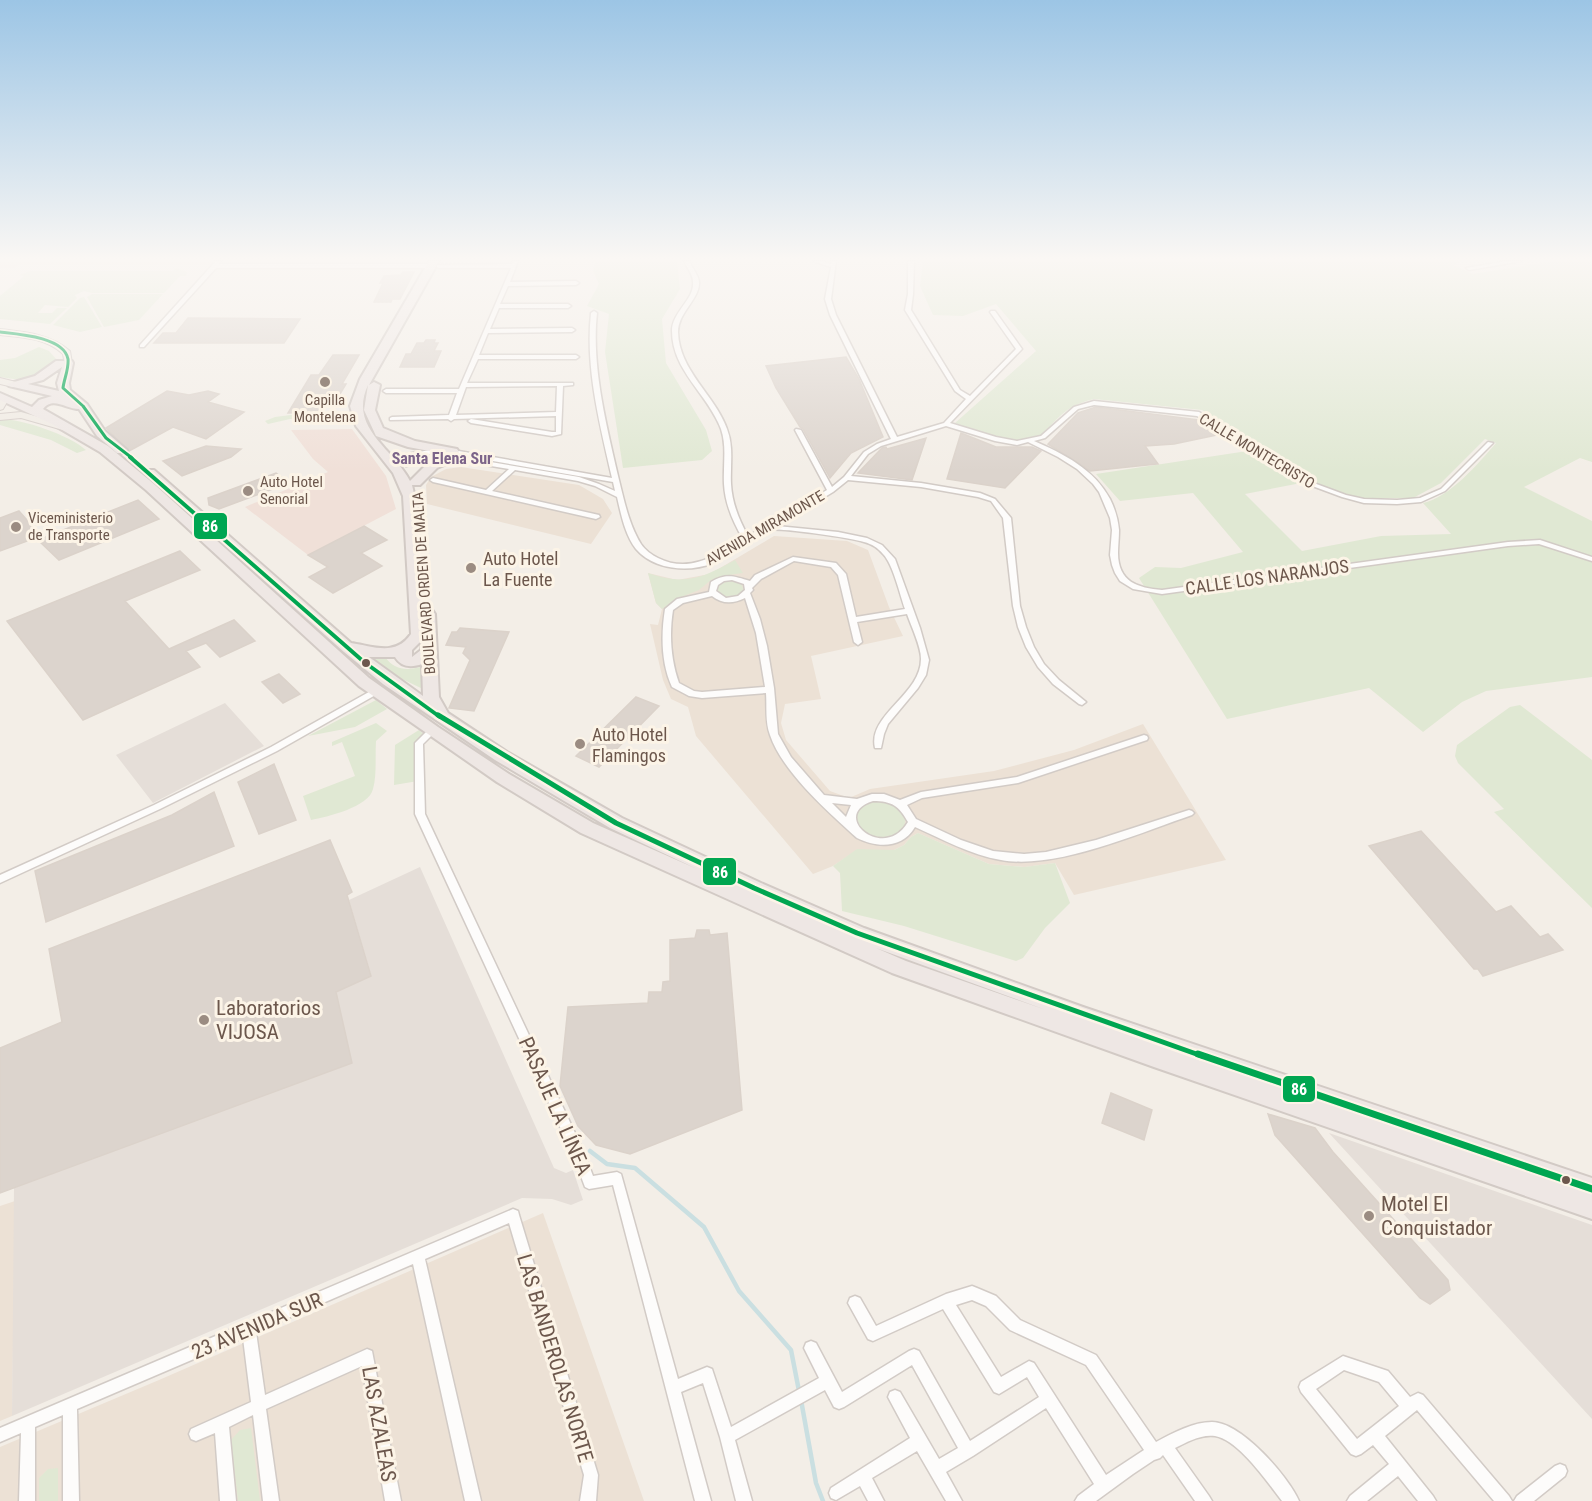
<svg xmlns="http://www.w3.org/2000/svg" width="1592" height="1501" viewBox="0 0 1592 1501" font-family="'Roboto Condensed',sans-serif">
<rect width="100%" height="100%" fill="#f3eee7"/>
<path fill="#ece1d5" d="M461 467 579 485 603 499 612 513 591 544 427 504 426 485 431 477 446 469Z
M774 536 847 541 868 550 889 607 903 636 811 656 821 699 785 704 781 723 786 740 830 791 849 798 870 789 994 771 1074 750 1143 724 1226 860 1074 895 1055 863 1025 867 989 864 918 833 911 837 904 845 894 850H857L833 866 813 874 696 736 688 707 671 699 663 680 650 624 658 625 662 609 656 603 648 573 677 580 710 574Z
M15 1201 12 1416 0 1421V1206Z
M543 1213 644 1501H0V1447L159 1380Z"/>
<path fill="#f0e0d8" d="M0 261H214L211 264 18 265 15 268H0Z
M352 429 386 476 396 509 308 555 245 507 328 472 313 459 291 430Z"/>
<path fill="#e5ded8" d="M225 703 264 746 153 803 116 755Z
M420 867 554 1168 566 1173 573 1170 583 1200 571 1205 552 1199 522 1198 12 1416 14 1188 351 1063 336 992 371 975 349 900Z
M1329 1133 1592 1225V1419Z"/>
<path fill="#e0e8d3" d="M595 261H677L680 289 662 319 666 363 706 430 712 451 702 460 623 468 605 352 609 314 587 306 599 284 593 271Z
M923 261H1462L1453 265 1473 274 1554 261H1592V462L1580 458 1524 487 1592 521V677L1486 691 1462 702 1423 732 1369 688 1227 719 1139 578 1155 567 1181 568 1243 552 1193 493 1120 501 1096 474 1254 450 1301 483 1245 494 1302 551 1381 536 1451 534 1423 503C1449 498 1479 463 1496 443L1485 439 1441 483 1413 498H1363L1339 493 1310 481 1202 410 1094 399C1077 403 1066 409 1054 422 1050 426 1046 432 1041 435 1017 451 979 431 955 423L1036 351 996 304 963 316 933 315 920 286Z
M176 268 187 272 186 276H180L164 293H92L84 291 75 295 77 298 68 307 45 305 38 313H52L57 308H67L50 324 0 319V296L24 276 20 275 30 271H173Z
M92 294H163L139 320 104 327 87 297Z
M84 297 102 327 80 332 53 325 80 298Z
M39 347 49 351 57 360C46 381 20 381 0 377V360L15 358Z
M298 414H302L344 415 342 421 290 419 268 424 265 421 275 417Z
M0 419C23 419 69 435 86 450L77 453 51 440 0 425Z
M735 560 743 573 721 576 711 580 699 590 676 599 662 609 656 603 648 573C684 586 703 578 735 560Z
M728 581 741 583 744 591C736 598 727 600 718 594L717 586Z
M385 657C396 672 409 670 425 666L423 689 402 679 371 658Z
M376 700 387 709 355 727 308 736Z
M1520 705 1592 760V908L1494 812 1504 809 1458 763 1455 756 1457 745 1510 707Z
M376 723 387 731 376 741C375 757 377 775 373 789 369 807 327 817 311 820L303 796 355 776 342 742 332 746V742Z
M419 730 426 736 417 743 418 781 394 785 395 745Z
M881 801 896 805 906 816 904 828C886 847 843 834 860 808L873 802Z
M918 833 989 864 1024 867 1055 863 1070 903 1045 928 1023 958 1016 961 904 926 842 911 840 873 833 866 857 849 894 850 904 845 911 837Z
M251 1428 260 1501H238L231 1440 240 1430Z
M58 1468V1501H39V1478L48 1469Z"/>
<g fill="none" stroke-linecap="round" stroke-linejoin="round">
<path stroke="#cadfe1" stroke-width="4.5" d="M590 1151 607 1164 635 1168 704 1227 739 1291 791 1350 799 1391
M801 1400 816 1483 823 1501"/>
</g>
<path fill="#dcd4cd" stroke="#dbd2ca" stroke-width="1.5" d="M403 272H414L400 299H392L391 302H374L383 283H380L384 276 401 275Z
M188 318 300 319 284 343H154L163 333H176Z
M426 340H435L434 343H438L434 351H441L434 367H400L406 354H411L417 343H424Z
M333 355H359L342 384H346L340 394H332L322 412 288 413 311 375H319Z
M846 357 859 379 883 437 851 453 830 478 803 429 800 427 776 388 766 366Z
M167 391 189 395 208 391 219 394 208 402 244 412 206 439 173 427 129 451 106 428Z
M1096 407 1199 420 1222 434 1174 444 1145 446 1158 464 1090 471 1048 444 1078 413Z
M961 433 996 447H1032L1041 451 1005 488 947 479Z
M926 438 912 480 858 473 882 448 886 447 887 449Z
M206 446 241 449 231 457 182 476 163 461Z
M276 473 289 483 219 509 209 505 208 498Z
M138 500 159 519 59 560 38 540Z
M19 511 41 536 0 551V518Z
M364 526 387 540 361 553 382 566 333 593 309 577 328 567 308 555Z
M180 551 200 570 125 601 169 649 234 620 255 641 220 657 206 643 186 651 200 667 83 720 7 621Z
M460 628 509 632 474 711 449 708 470 660 463 653 466 647 446 645 452 632H457Z
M279 674 300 694 283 703 262 682Z
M636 697 659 706 599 767 576 756Z
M274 764 296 820 259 834 238 782Z
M214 792 234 846 46 922 35 871 172 815Z
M1421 831 1496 912 1511 906 1540 937 1548 934 1563 950 1483 976 1478 969H1474L1369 846Z
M330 840 352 892 347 895 371 976 336 992 352 1063 0 1193V1048L62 1022 49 949Z
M697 930H709L710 935 727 933 742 1110 630 1154 596 1145 578 1126 560 1086 568 1007 648 1003 649 992H662L663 982 670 981V940L695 938Z
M1111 1093 1152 1110 1144 1140 1102 1123Z
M1268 1114 1315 1128 1333 1152 1448 1280 1450 1290 1430 1304 1420 1298 1275 1135Z"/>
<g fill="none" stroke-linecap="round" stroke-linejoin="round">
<defs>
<path id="street" d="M216 261H221L219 264H431L434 266 431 268H216L144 347H140V345Z
M513 261H518L510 282 576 281 579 283 576 285 508 286 500 304H568L571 306 568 308H499L490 329 572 328 575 330 572 332 488 333 479 355H576L579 357 576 359H478L467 383H573V385L563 386 561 434 552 436 471 423 468 421 471 419 552 432H556V416L454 419 451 421 448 419 390 420V418L392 417 449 415 457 393H386L383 391 386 389H459L511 268H439L437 267V265L512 264ZM557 386 556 412 456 415 466 387Z
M684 261H689C692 268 698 274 699 282 700 299 678 312 678 332 679 371 715 395 727 429 734 447 730 466 731 484 732 503 739 520 748 536L827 490 795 430 796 429 801 430 832 487 844 477 864 452 877 444 891 439 830 315 825 299 831 267 813 261H821L831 264V261H836L831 299 836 315 897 437 944 423 966 399 955 391 905 310 908 294V261H914L913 294 911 310 960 390 970 396 1016 349 990 312 991 311H995L1022 349 950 423 996 437 1017 441 1041 436 1074 407 1094 401 1199 412 1311 482 1346 495 1364 499 1397 500 1420 498 1441 489 1488 442 1493 443 1445 491 1421 502 1397 504 1364 503 1342 497 1307 484 1197 416 1094 405 1078 409 1045 438 1034 441C1064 454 1094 469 1110 499 1115 509 1118 519 1119 530 1119 538 1118 546 1118 553 1118 582 1138 588 1162 590L1508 542 1540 540 1592 557V561L1539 544 1508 546 1162 594 1133 589 1120 581 1115 573 1112 565 1110 555 1112 530 1110 518 1099 492 1093 484 1077 469 1058 457 1028 442 1017 445 995 441 946 426 881 446 868 454 851 476 921 483 980 493 995 499 1011 518 1020 606 1026 627 1034 647 1044 664 1059 680 1086 702 1082 705 1079 704 1053 684 1038 667 1026 647 1018 627 1013 606 1003 518 991 501 978 497 921 487 848 480 833 492 777 526 838 532 867 538 882 545 895 559 920 628 929 660 926 675 918 688 888 724 884 734 881 748H875C867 715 921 695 921 659 921 646 911 626 907 614L857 622 862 642 858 645 854 642 838 575 831 567 794 561 761 579 752 588 753 590 750 593 760 619 767 646 774 688 778 734 791 757 824 795 857 799 872 794H884L900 800 921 792 1017 777 1144 735 1147 736 1148 738 1147 740 1018 783 922 798 907 805 916 819 961 840 993 851 1024 854 1046 852 1096 840 1189 810 1192 811 1194 813 1192 815C1139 833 1056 870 1001 860 971 855 942 839 915 827 902 849 877 848 857 838 828 812 782 771 770 735 765 722 767 707 766 693L702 698 689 696 672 687C661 663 661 634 665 609L677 599 709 592 711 582C726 573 734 576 750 581L755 575 793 557 836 563 846 574 856 617 905 609C900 595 893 564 883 554 878 548 872 544 864 542 851 538 778 527 769 530 750 537 732 555 713 563 689 573 654 570 636 549 625 535 621 514 617 497L595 486 578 481 515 470 492 491 599 515 600 517 596 519 433 482 430 480 433 478 486 490 509 469 455 460 438 459 406 466 403 464 404 463 438 455 455 456 579 477 599 484 615 491 613 482 453 454 436 453 401 459 398 457 401 455 436 449 453 450 612 478C600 425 585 368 591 313L594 311 597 313C591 366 607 428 619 480 624 500 629 525 641 544 645 550 652 555 658 558 690 574 717 555 743 539 733 522 725 504 724 484 723 465 727 446 721 429 708 394 672 371 672 331 672 312 695 299 693 282 693 274 687 268 684 261ZM732 580 744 584 745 590 738 596 726 598 716 591 718 585 724 581ZM712 596C722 604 733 604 745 598L756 633 765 687 702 692 694 691 679 683C671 660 669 635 673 610L683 603ZM873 801C892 801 899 806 908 822 884 863 828 815 873 801ZM832 803 851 805 846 817Z
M1508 261H1522L1469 270 1466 268Z
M376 688 379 689 380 691 379 693 277 751 160 809 0 883V875L154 805 271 747Z
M432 728 436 731 423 744 425 814 583 1150 593 1176 617 1172 621 1174 678 1379 707 1367 712 1369 731 1427 819 1378 804 1348 806 1343 811 1341 816 1343 842 1392 909 1351 914 1349 919 1351 970 1441 1039 1397 1027 1377 999 1394 994 1392 943 1309 873 1341 868 1339 848 1303 850 1298 855 1296 860 1298 876 1326 946 1294 972 1286 977 1288 996 1296 1020 1320 1096 1355 1156 1442C1173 1433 1193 1422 1212 1422 1241 1422 1288 1476 1299 1501H1282C1268 1483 1239 1440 1215 1436 1201 1434 1187 1442 1175 1448L1209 1496 1212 1501H1195L1163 1455 1160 1458 1154 1460 1133 1474 1096 1501H1075L1078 1496 1094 1484 1046 1408 973 1456 946 1472 962 1501H946L917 1451 872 1478 884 1501H868L860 1486 836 1500 831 1498 829 1493 831 1488 910 1438 888 1397 890 1392 895 1390 900 1392 939 1459 958 1448 912 1365 844 1407 839 1409 834 1407 825 1390 735 1440 752 1501H736L720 1437 703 1383 681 1392 711 1501H695L613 1185 589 1189 585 1187 573 1155 415 814V743L429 729ZM972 1300 986 1306 1010 1330 1086 1365 1144 1450 1106 1475 1034 1363 1029 1361 1001 1377 956 1305Z
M513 1209 518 1211 519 1215 598 1475 596 1501H580L584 1475 509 1223 425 1259 481 1501H465L413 1264 256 1332 265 1395 367 1349 372 1351 401 1501H385L362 1366 266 1409 279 1501H263L253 1415 229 1427 236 1501H220L215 1433 196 1441 191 1439 189 1434 191 1429 251 1402 243 1338 77 1409 79 1501H63V1415L35 1427V1501H19L21 1433 0 1442V1428Z
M1343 1356 1388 1371 1410 1397 1418 1393 1423 1395 1509 1496 1512 1501H1494L1417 1410 1385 1436 1433 1496 1436 1501H1418L1398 1476 1367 1501H1347L1350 1496 1389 1464 1373 1445 1361 1454 1356 1456 1351 1454 1301 1392 1299 1387 1301 1382ZM1344 1370 1379 1382 1399 1406 1357 1439 1316 1389Z
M1560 1464 1565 1466 1567 1471 1565 1476 1534 1501H1514L1517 1496 1555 1466Z"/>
<path id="primary" d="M0 329C25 332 51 334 70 351L72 363 65 365 63 354C46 338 22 337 0 335Z
M0 378 16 382 18 384 13 387 0 384Z
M0 396 7 402 3 409 0 410Z
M21 412 66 425 68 427 63 430 21 418 0 420V414Z"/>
<path id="highway" d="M429 261H439L369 385 374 382 380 385 375 410 383 428 415 441 457 449 459 452 457 455 461 458 437 468 420 485H412L418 511 424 611H433L435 614 439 697 448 713 507 752 622 818 761 883 864 928 1083 1007 1592 1178V1219L1154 1067 892 973 581 833 497 782 359 686 146 490 100 452 52 424 0 400V393L32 407 39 400 52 396 9 386 7 384 35 376 56 361H72L73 363 69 383 70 390 87 404 105 431 127 450 125 453H117L97 436 79 409C66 409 53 396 43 409L108 446 154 484 369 678 438 727 509 774 593 823 697 869 610 828 495 760 383 684 344 652 144 473 146 470H154L351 643C373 646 395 657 411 634L403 496 393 473 356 426 350 406 360 379ZM62 367 57 383 59 391 28 384 43 380ZM368 385 364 410 376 436 408 447 451 455 429 462 410 481C393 448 348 428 368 385ZM422 640 421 650 412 657V650ZM369 657H395C401 667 411 668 422 664L423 696ZM876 948 1046 1010 906 961Z"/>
</defs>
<use href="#street" stroke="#d2cbc6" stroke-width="3"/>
<use href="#primary" stroke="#d2cac5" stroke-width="2"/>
<use href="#highway" stroke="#d2cac5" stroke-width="4"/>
<use href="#street" fill="#fdfcfb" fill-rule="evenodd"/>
<use href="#primary" fill="#f0ebe4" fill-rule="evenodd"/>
<use href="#highway" fill="#eee7e4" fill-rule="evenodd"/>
<defs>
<path id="bus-1-far3" d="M0 332C18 334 64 337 68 359 69 369 64 379 63 388L83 406 106 438 132 458"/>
<path id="bus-1-far2" d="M130 457 364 662 440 717"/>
<path id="bus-1-far1" d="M438 715 616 823 754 888 857 933 1202 1056"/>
<path id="bus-1" d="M1198 1054 1592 1189"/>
</defs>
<use href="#bus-1-far3" stroke="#fcf4e7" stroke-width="6"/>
<use href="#bus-1-far2" stroke="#fcf4e7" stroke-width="8"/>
<use href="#bus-1-far1" stroke="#fcf4e7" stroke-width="10"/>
<use href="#bus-1" stroke="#fcf4e7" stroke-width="11"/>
<use href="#bus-1-far3" stroke="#00a651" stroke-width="3"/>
<use href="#bus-1-far2" stroke="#00a651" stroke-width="4"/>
<use href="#bus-1-far1" stroke="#00a651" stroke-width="5"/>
<use href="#bus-1" stroke="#00a651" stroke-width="7"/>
</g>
<linearGradient id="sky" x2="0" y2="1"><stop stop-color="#9cc5e5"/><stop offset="0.55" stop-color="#faf7f4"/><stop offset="1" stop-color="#faf7f4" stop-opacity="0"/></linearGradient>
<rect width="1592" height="471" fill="url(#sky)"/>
<g fill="#9b8c82" stroke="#fcf4e7" stroke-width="2">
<circle cx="325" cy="382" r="6"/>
<circle cx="248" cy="491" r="6"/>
<circle cx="16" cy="527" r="6"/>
<circle cx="471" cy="568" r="6"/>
<circle cx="580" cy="744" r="6"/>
<circle cx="204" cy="1020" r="6"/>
<circle cx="1369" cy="1216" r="6"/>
</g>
<g fill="#6c574c" stroke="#fcf4e7" stroke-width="2">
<circle cx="366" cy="663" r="5"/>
<circle cx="1566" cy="1180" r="5"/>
</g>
<g text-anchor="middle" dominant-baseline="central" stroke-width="6" stroke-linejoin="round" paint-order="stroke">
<g font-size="15" fill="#6c574c" stroke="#fcf4e7" text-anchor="start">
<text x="325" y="400" text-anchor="middle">Capilla<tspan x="325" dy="17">Montelena</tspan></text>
<text x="260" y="482">Auto Hotel<tspan x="260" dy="17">Senorial</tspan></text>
<text x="28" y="518">Viceministerio<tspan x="28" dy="17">de Transporte</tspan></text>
</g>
<g font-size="15" fill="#6c574c" stroke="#fcf4e7">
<text transform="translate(1257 451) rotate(31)">CALLE MONTECRISTO</text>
<text transform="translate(765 528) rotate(-30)">AVENIDA MIRAMONTE</text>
<text transform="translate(424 583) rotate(-94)">BOULEVARD ORDEN DE MALTA</text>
</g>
<g font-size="16" font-weight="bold" fill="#7c6489" stroke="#fcf4e7">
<text x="442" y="458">Santa Elena Sur</text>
</g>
<g font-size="18" fill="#6c574c" stroke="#fcf4e7" text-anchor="start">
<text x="483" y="558">Auto Hotel<tspan x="483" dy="21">La Fuente</tspan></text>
<text x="592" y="734">Auto Hotel<tspan x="592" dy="21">Flamingos</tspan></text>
</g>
<g font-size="18" fill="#6c574c" stroke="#fcf4e7">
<text transform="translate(1267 577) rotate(-8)">CALLE LOS NARANJOS</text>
</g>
<g font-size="21" fill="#6c574c" stroke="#fcf4e7" text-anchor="start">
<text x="216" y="1008">Laboratorios<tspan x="216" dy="24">VIJOSA</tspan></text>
<text x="1381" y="1204">Motel El<tspan x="1381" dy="24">Conquistador</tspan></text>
</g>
<g font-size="21" fill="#6c574c" stroke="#fcf4e7">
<text transform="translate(555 1106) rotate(66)">PASAJE LA LÍNEA</text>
<text transform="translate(257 1326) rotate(-23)">23 AVENIDA SUR</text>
<text transform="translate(555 1358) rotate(73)">LAS BANDEROLAS NORTE</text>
<text transform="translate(379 1424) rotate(80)">LAS AZALEAS</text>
</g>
</g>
<g stroke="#fcf4e7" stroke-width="2">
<rect x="193" y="512" width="35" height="28" rx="6" fill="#00a651"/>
<rect x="702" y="857" width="35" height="29" rx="6" fill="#00a651"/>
<rect x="1282" y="1075" width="34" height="28" rx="6" fill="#00a651"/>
</g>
<g font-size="16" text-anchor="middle" font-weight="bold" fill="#fff">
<text x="210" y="532">86</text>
<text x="720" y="878">86</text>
<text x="1299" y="1095">86</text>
</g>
</svg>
